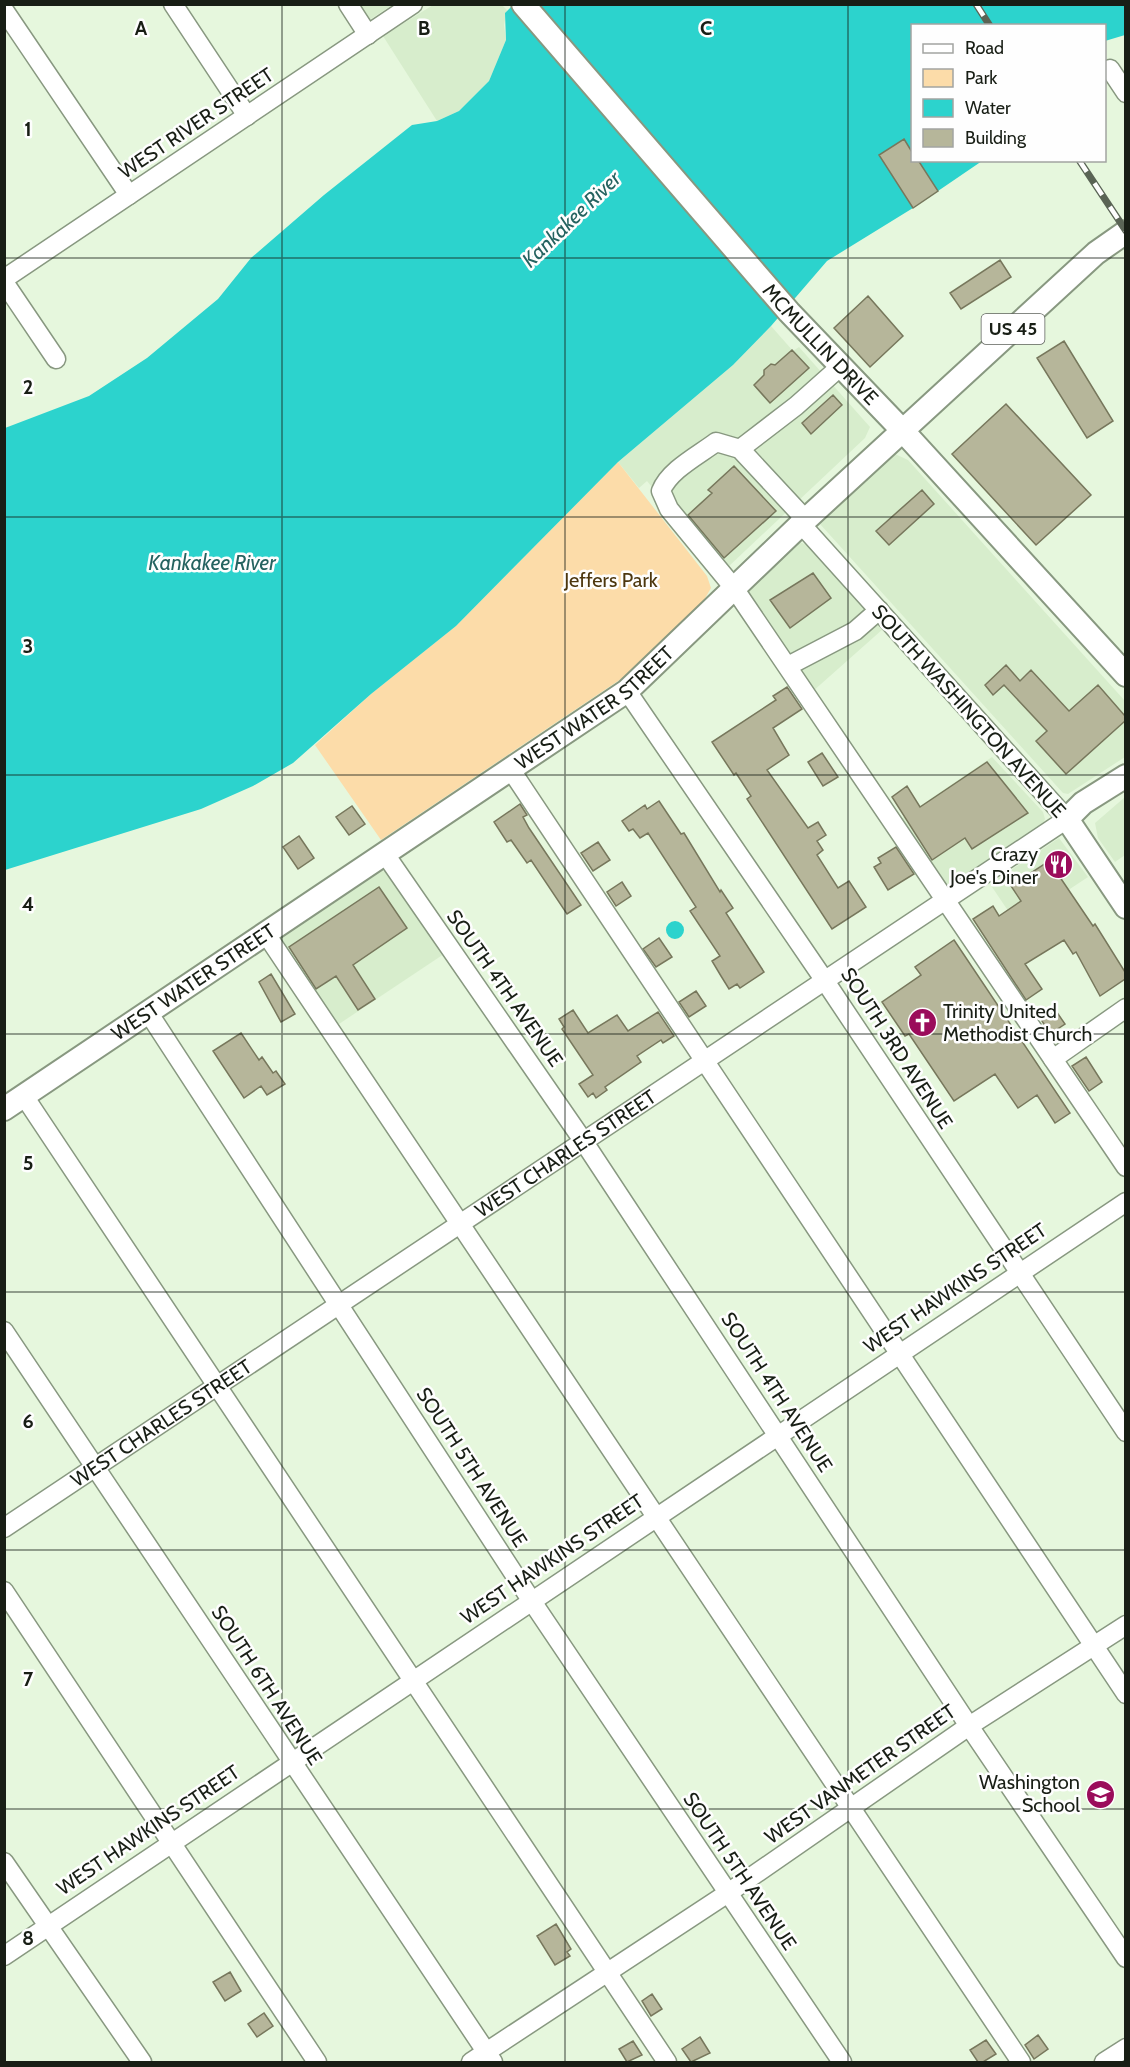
<svg xmlns="http://www.w3.org/2000/svg" width="1130" height="2067" viewBox="0 0 1130 2067" font-family="Cabin,sans-serif">
<rect width="100%" height="100%" fill="#e6f7dd"/>
<path fill="#d7edcc" d="M342 5H392L357 28Z
M433 5H502L507 10 504 25 506 40 489 81 459 111 437 121 383 36Z
M771 326 793 351 799 347 870 427 865 438 728 567 715 565 647 481 639 488 618 462 733 365Z
M895 454 908 460 1125 701V757L1068 794 1063 793 820 524 822 517 888 456Z
M800 542 811 547 883 629 812 692 747 595 746 588Z
M992 757 1043 812 1045 819 1042 826 937 896 889 827Z
M1125 797V855L1115 862 1098 838 1095 823Z
M1059 838 1088 877 1017 924 990 884Z
M382 871 387 872 444 954 324 1034 265 947Z"/>
<path fill="#fcdca9" d="M618 462 707 576 711 588 704 600 627 675 381 840 315 745 371 694 456 626Z"/>
<path fill="#2cd3cd" d="M513 5H1125V35L1105 41 1104 26H912V152L904 139 879 155 913 208 827 261 771 326 733 365 618 462 456 626 371 694 293 763 253 786 201 809 5 870V428L89 396 147 358 218 299 251 258 324 195 412 125 437 121 459 111 489 81 506 40 505 13Z
M918 161H982L938 191Z
M666 930a9 9 0 1 1 18 0a9 9 0 1 1-18 0Z"/>
<path fill="#b6b69a" stroke="#77775c" stroke-width="1.5" d="M904 139 912 152V160H918L938 191 913 208 879 155Z
M1000 260 1011 277 961 309 950 293Z
M868 296 903 336 870 367 834 328Z
M1064 341 1113 421 1087 438 1037 358Z
M792 350 809 368 770 403 754 385 764 375V370L771 364 775 365Z
M833 395 842 405 811 434 802 423Z
M1006 404 1091 495 1036 545 952 454Z
M734 466 776 511 724 558 688 515 712 493 708 490Z
M922 490 934 504 889 545 876 531Z
M813 573 831 598 790 628 770 600Z
M1006 665 1020 681 1031 670 1069 711 1098 685 1125 716V721L1066 774 1036 741 1047 731 1004 685 993 695 985 685Z
M787 687 802 709 773 728 789 755 767 770 808 828 818 822 826 835 817 841 823 850 817 855 838 888 849 881 866 907 832 929 747 799 751 796 736 773 734 775 712 742 776 700 773 696Z
M822 753 838 777 823 786 808 762Z
M987 762 1028 813 972 849 965 838 932 860 892 797 907 786 920 807Z
M659 801 681 834 684 833 720 892 721 890 733 908 726 913 764 972 740 988 737 984 729 989 721 976 712 961 720 956 690 911 696 907 648 833 640 838 633 829 629 831 622 821 645 805 647 809Z
M520 804 527 815 523 817 529 828 581 905 567 914 531 860 527 863 511 840 507 842 494 822Z
M352 806 365 824 349 835 336 817Z
M299 836 314 858 298 869 283 847Z
M598 842 610 860 593 871 581 853Z
M896 847 914 874 888 890 874 867 881 863 878 858Z
M1049 861 1093 926 1095 924 1125 972V979L1100 996 1076 952 1073 954 1064 940 1025 964 1042 989 1026 1000 973 919 993 906 999 916 1021 901 1011 886Z
M622 882 631 896 616 906 607 892Z
M379 887 407 928 353 965 375 999 358 1010 336 976 316 989 289 947Z
M659 938 672 957 656 967 643 949Z
M954 940 1070 1113 1055 1123 1037 1095 1018 1108 995 1074 954 1101 909 1034 905 1036 882 1002 921 975 915 967Z
M271 974 295 1014 281 1022 259 982Z
M696 991 706 1006 689 1017 679 1002Z
M573 1010 588 1033 617 1015 628 1031 658 1012 674 1036 663 1043 661 1040 637 1056 641 1062 605 1087 607 1090 596 1098 593 1093 588 1097 579 1084 593 1075 562 1029 564 1027 559 1019Z
M1056 1011 1065 1024 1050 1034 1042 1021Z
M241 1033 259 1060 262 1057 273 1073 276 1071 285 1084 267 1095 261 1086 244 1098 213 1051Z
M1086 1057 1102 1082 1089 1091 1072 1066Z
M556 1924 571 1949 567 1952 570 1956 555 1965 537 1936Z
M230 1972 241 1991 225 2001 213 1982Z
M652 1994 662 2009 651 2016 642 2001Z
M264 2013 273 2026 257 2037 248 2024Z
M1038 2035 1048 2049 1034 2059 1025 2045Z
M700 2037 710 2053 691 2062 682 2049Z
M986 2040 996 2054 983 2062H978L970 2050Z
M633 2041 642 2055 627 2062 619 2049Z"/>
<g fill="none" stroke-linecap="round" stroke-linejoin="round">
<defs>
<g id="minor">
<path d="M173 4 247 116"/>
<path d="M348 4 368 35"/>
<path d="M4 10 129 195"/>
<path d="M1110 69 1126 93"/>
<path d="M4 279 413 4"/>
<path d="M4 282 56 359"/>
<path d="M740 449 796 406 841 366"/>
<path d="M806 520 740 449 716 442C699 455 669 470 661 491L669 509 734 588 1126 1167"/>
<path d="M788 666 855 631 879 610"/>
<path d="M627 691 825 981 1126 1432"/>
<path d="M511 770 1126 1694"/>
<path d="M385 854 584 1142 969 1726 1126 1958"/>
<path d="M266 934 1021 2062"/>
<path d="M148 1012 531 1600 842 2062"/>
<path d="M1053 1059 1126 1008"/>
<path d="M24 1096 667 2062"/>
<path d="M4 1331 493 2062"/>
<path id="s1" d="M4 1528 1067 819 801 524"/>
<path d="M4 1591 317 2062"/>
<path d="M4 1862 142 2062"/>
<path d="M4 1956 1126 1202"/>
<path d="M471 2062 728 1893 969 1726 1126 1625"/>
<path d="M1104 2062 1126 2048"/>
</g>
<g id="major">
<path id="s2" d="M523 4 789 312 902 430 1126 675"/>
<path d="M1126 776 1083 803 1067 819 1126 907"/>
<path id="s3" d="M4 1109 627 691 801 524 1096 253 1126 232"/>
</g>
</defs>
<use href="#minor" stroke="#889880" stroke-width="21"/>
<use href="#major" stroke="#889880" stroke-width="26"/>
<use href="#minor" stroke="#fff" stroke-width="18"/>
<use href="#major" stroke="#fff" stroke-width="22"/>
<defs>
<path id="rail" d="M976 4 990 26
M1079 160 1126 231"/>
</defs>
<use href="#rail" stroke="#5a6455" stroke-width="7"/>
<use href="#rail" stroke="#fefefe" stroke-width="4.5" stroke-dasharray="14" stroke-linecap="butt"/>
</g>
<path fill="none" stroke="#181e15" stroke-width="1.5" stroke-opacity="0.55" d="M282 4V2062M565 4V2062M848 4V2062M4 258H1126M4 517H1126M4 775H1126M4 1034H1126M4 1292H1126M4 1550H1126M4 1809H1126"/>
<defs>
<symbol id="restaurant-disc" viewBox="-11 -11 22 22"><circle r="9.5" fill="#9b0c5b" stroke="#fefefe"/><path d="M-5-6h1v4h1v-4h1v4h1v-4h1v5L-1.5 .5V6h-2V.5L-5-1ZM5-6V6H3V1.5H1.5Q1.5-4 5-6Z" fill="#fff"/></symbol>
<symbol id="church-disc" viewBox="-11 -11 22 22"><circle r="9.5" fill="#9b0c5b" stroke="#fefefe"/><path d="M-1.2-6h2.4v3.5h3.3v2.4h-3.3V6h-2.4V-.1h-3.3v-2.4h3.3Z" fill="#fff"/></symbol>
<symbol id="school-disc" viewBox="-11 -11 22 22"><circle r="9.5" fill="#9b0c5b" stroke="#fefefe"/><path d="M0-5L7-2L0 1L-7-2ZM-4 1L0 2.5L4 1V4Q0 6-4 4Z" fill="#fff"/></symbol>
</defs>
<g fill-rule="evenodd">
<use href="#restaurant-disc" x="1042" y="848" width="33" height="33"/>
<use href="#church-disc" x="906" y="1006" width="33" height="33"/>
<use href="#school-disc" x="1084" y="1778" width="33" height="33"/>
</g>
<g text-anchor="middle" dominant-baseline="central" stroke-width="5" stroke-linejoin="round" paint-order="stroke">
<rect fill="#fefefe" stroke="#5d615b" stroke-width="1.5" x="981.5" y="314" width="63" height="30" rx="4.5"/>
<g font-size="18" font-weight="bold" fill="#181e15">
<text x="1013" y="329">US 45</text>
</g>
<g font-size="20" fill="#181e15" stroke="#fefefe">
<text transform="translate(196 123) rotate(-34)">WEST RIVER STREET</text>
<text stroke="none"><textPath href="#s2" startOffset="452">MCMULLIN DRIVE</textPath></text>
<text stroke="none"><textPath href="#s3" startOffset="714">WEST WATER STREET</textPath></text>
<text transform="translate(969 711) rotate(48)">SOUTH WASHINGTON AVENUE</text>
<text stroke="none"><textPath href="#s3" startOffset="228">WEST WATER STREET</textPath></text>
<text transform="translate(505 988) rotate(55)">SOUTH 4TH AVENUE</text>
<text transform="translate(897 1048) rotate(57)">SOUTH 3RD AVENUE</text>
<text stroke="none"><textPath href="#s1" startOffset="675">WEST CHARLES STREET</textPath></text>
<text transform="translate(955 1288) rotate(-34)">WEST HAWKINS STREET</text>
<text transform="translate(777 1392) rotate(57)">SOUTH 4TH AVENUE</text>
<text stroke="none"><textPath href="#s1" startOffset="189">WEST CHARLES STREET</textPath></text>
<text transform="translate(472 1467) rotate(57)">SOUTH 5TH AVENUE</text>
<text transform="translate(552 1559) rotate(-34)">WEST HAWKINS STREET</text>
<text transform="translate(267 1685) rotate(57)">SOUTH 6TH AVENUE</text>
<text transform="translate(860 1774) rotate(-35)">WEST VANMETER STREET</text>
<text transform="translate(148 1830) rotate(-34)">WEST HAWKINS STREET</text>
<text transform="translate(740 1871) rotate(56)">SOUTH 5TH AVENUE</text>
</g>
<g font-size="20" fill="#4d370e" stroke="#fefefe">
<text x="611" y="580">Jeffers Park</text>
</g>
<g font-size="20" fill="#181e15" stroke="#fefefe" text-anchor="end">
<text x="1038" y="854">Crazy<tspan x="1038" dy="23">Joe's Diner</tspan></text>
<text x="943" y="1011" text-anchor="start">Trinity United<tspan x="943" dy="23">Methodist Church</tspan></text>
<text x="1080" y="1782">Washington<tspan x="1080" dy="23">School</tspan></text>
</g>
<g font-size="21" font-style="italic" fill="#256360" stroke="#fefefe">
<text transform="translate(571 219) rotate(-44)">Kankakee River</text>
<text x="212" y="562">Kankakee River</text>
</g>
</g>
<g font-size="20" text-anchor="middle" font-weight="bold" fill="#181e15" stroke="#fefefe" stroke-width="5" stroke-linejoin="round" paint-order="stroke">
<text x="141" y="35">A</text>
<text x="424" y="35">B</text>
<text x="706" y="35">C</text>
<text x="28" y="136">1</text>
<text x="28" y="394">2</text>
<text x="28" y="653">3</text>
<text x="28" y="911">4</text>
<text x="28" y="1170">5</text>
<text x="28" y="1428">6</text>
<text x="28" y="1686">7</text>
<text x="28" y="1945">8</text>
</g>
<rect width="1130" height="2067" fill="none" stroke="#181e15" stroke-width="12"/>
<rect x="911" y="24" width="195" height="138" fill="#fefefe" stroke="#a2a4a1" stroke-width="1.5"/>
<rect x="923" y="44" width="30" height="9" fill="#ffffff" stroke="#a2a4a1" stroke-width="1.5"/>
<text x="965" y="54" font-size="18" fill="#181e15">Road</text>
<rect x="923" y="69" width="30" height="18" fill="#fcdca9" stroke="#a2a4a1" stroke-width="1.5"/>
<text x="965" y="84" font-size="18" fill="#181e15">Park</text>
<rect x="923" y="99" width="30" height="18" fill="#2cd3cd" stroke="#a2a4a1" stroke-width="1.5"/>
<text x="965" y="114" font-size="18" fill="#181e15">Water</text>
<rect x="923" y="129" width="30" height="18" fill="#b6b69a" stroke="#a2a4a1" stroke-width="1.5"/>
<text x="965" y="144" font-size="18" fill="#181e15">Building</text>
</svg>
